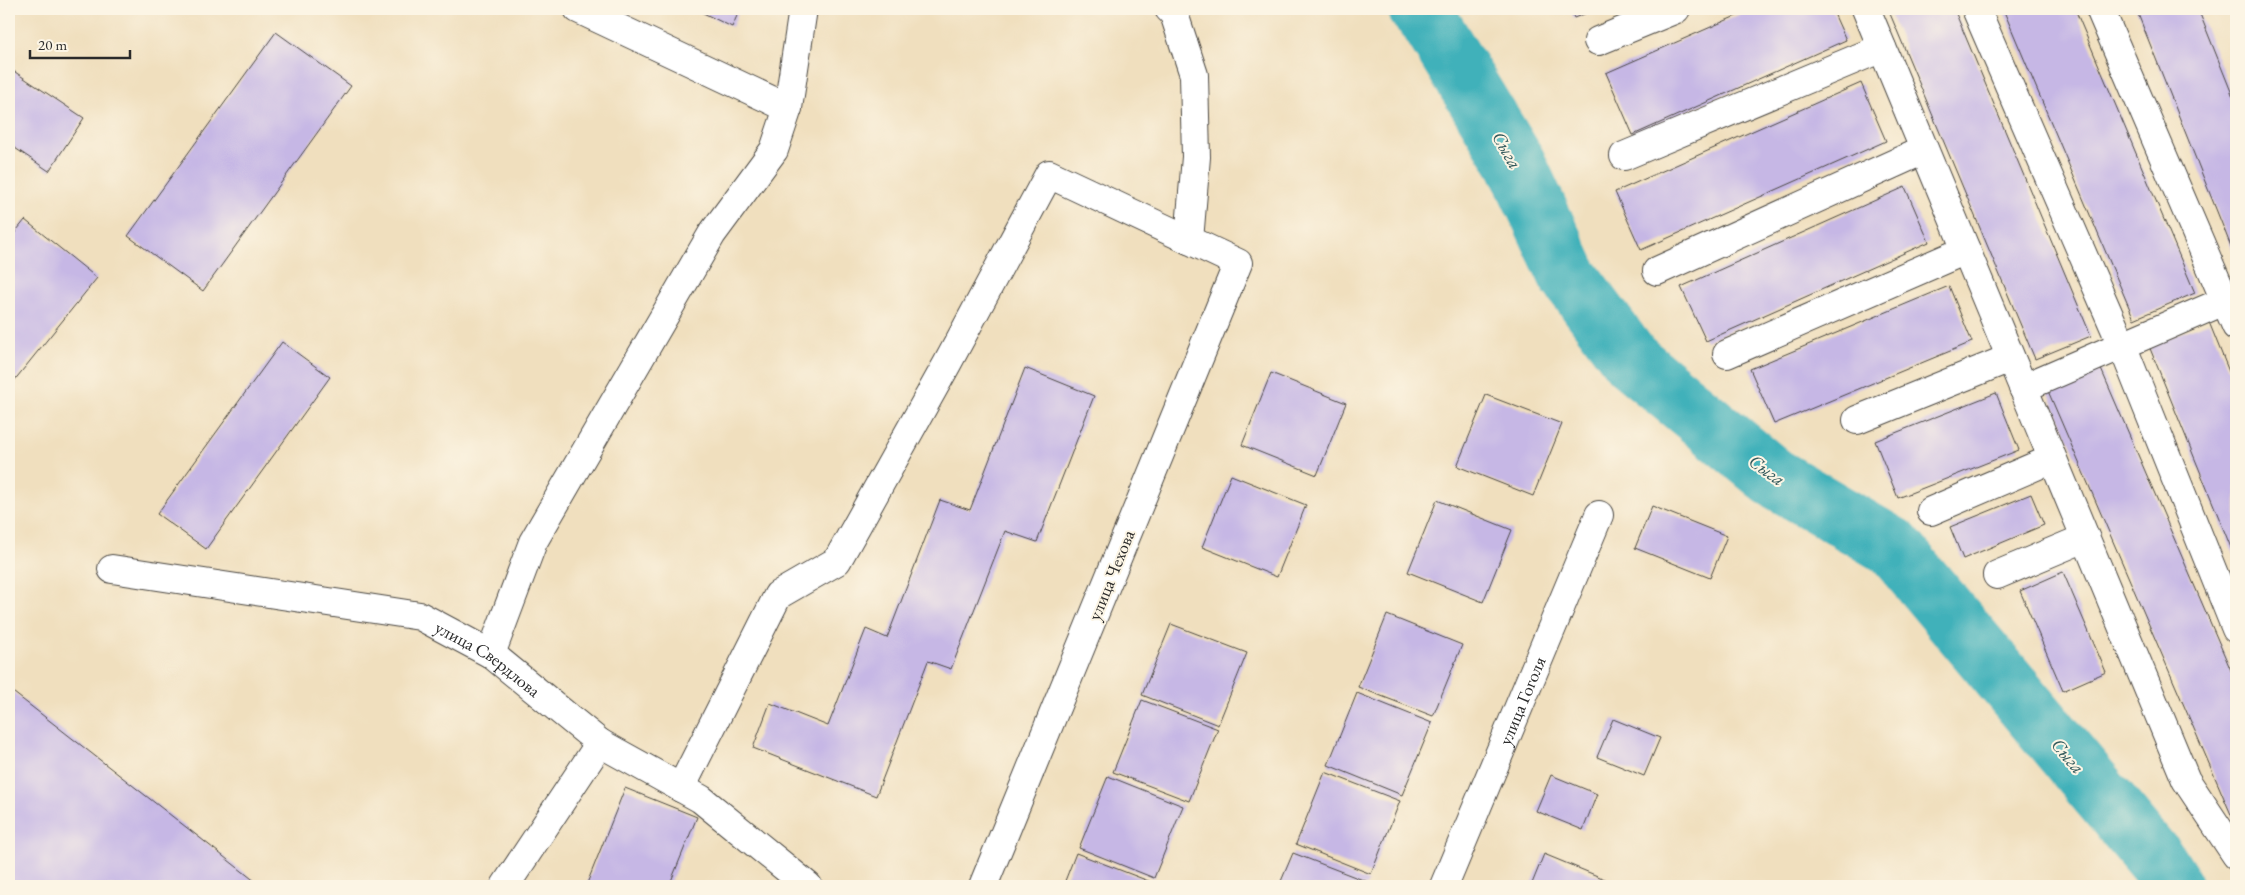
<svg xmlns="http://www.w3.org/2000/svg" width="2245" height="895" viewBox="0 0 2245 895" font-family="'EB Garamond',serif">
<rect width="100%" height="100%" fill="#fcf5e5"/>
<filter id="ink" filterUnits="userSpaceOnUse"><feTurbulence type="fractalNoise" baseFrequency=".02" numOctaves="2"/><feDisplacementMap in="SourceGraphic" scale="10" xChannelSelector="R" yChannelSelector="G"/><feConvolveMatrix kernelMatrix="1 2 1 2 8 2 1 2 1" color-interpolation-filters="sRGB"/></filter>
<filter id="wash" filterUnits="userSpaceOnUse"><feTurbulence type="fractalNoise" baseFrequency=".0096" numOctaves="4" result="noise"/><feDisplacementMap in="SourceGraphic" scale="20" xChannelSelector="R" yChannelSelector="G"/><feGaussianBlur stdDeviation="1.12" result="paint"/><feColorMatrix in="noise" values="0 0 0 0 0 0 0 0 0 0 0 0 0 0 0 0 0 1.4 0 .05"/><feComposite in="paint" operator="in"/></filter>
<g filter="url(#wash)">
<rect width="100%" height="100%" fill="#f0dfbe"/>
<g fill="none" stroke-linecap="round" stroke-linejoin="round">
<path stroke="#41b1ba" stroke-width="60" d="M1418 9 1426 16 1516 163 1568 275 1631 360 1773 477 1893 547 2158 863 2173 886"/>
</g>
<g id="blocks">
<path fill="#c6b7e5" d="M695 9H740L732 27Z
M1570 9H1597L1574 18Z
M1752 9H1832L1846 40 1633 135 1606 73Z
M1888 9H1954L2091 336 2035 359Z
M2003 9H2075L2195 293 2134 319Z
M2136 9H2198L2236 104V259Z
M276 32 351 86 203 291 128 236Z
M9 68 84 118 49 171 9 144Z
M1861 83 1886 141 1641 250 1615 192Z
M1905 187 1929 242 1706 341 1681 287Z
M25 220 97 278 9 387V240Z
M1949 286 1972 342 1774 424 1750 369Z
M2209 322 2236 389V560L2149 346Z
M282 342 330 377 206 549 157 514Z
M1025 368 1094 396 1037 542 1005 531 951 669 928 661 876 796 753 748 770 703 828 726 866 629 887 638 940 500 970 510Z
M2101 369 2236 682V826L2048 391Z
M1271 373 1346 403 1317 475 1242 445Z
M1996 393 2019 450 1898 498 1875 441Z
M1486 395 1562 424 1533 496 1457 466Z
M1231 475 1306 505 1277 577 1202 547Z
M2031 494 2044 525 1963 559 1950 527Z
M1437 500 1512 530 1483 602 1408 572Z
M1652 506 1727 536 1710 578 1635 548Z
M2063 572 2106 672 2063 691 2020 591Z
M1387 615 1462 645 1433 716 1358 687Z
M1171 624 1247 653 1218 725 1142 695Z
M9 689 209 845 261 886H11L9 884Z
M1357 693 1432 723 1402 795 1328 765Z
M1142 700 1218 729 1189 801 1113 772Z
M1613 719 1660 738 1644 776 1597 757Z
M1325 772 1400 801 1371 874 1296 844Z
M1551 775 1597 794 1583 830 1536 811Z
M1108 776 1183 806 1154 878 1079 848Z
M625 788 697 817 669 886H586Z
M1076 853 1151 882 1150 886H1063Z
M1293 853 1368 882 1366 886H1279Z
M1544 854 1612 882 1610 886H1531Z"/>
</g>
</g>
<g filter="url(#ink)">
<use href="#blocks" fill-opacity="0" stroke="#494641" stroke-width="1"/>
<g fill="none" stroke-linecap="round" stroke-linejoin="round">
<defs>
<g id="minor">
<path d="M578 9 788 108"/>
<path d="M1169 9 1174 14 1194 75 1196 157 1189 240"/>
<path d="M1866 9 2186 780 2236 855"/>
<path d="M1976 9 2122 345 2236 629"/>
<path d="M2100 9 2236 326"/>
<path d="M1598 41 1676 9"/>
<path d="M1624 156 1882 48"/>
<path d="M1657 271 1924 150"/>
<path d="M1727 354 1966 250"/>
<path d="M2023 388 2236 296"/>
<path d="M1857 420 2010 358"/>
<path d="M1931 511 2052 459"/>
<path id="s1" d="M112 569 420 616 491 654 600 743 701 799 808 886"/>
<path d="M1997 575 2085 538"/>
<path d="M491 654 533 542 712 234 774 150 788 108 803 9"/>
<path d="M681 788 778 595 837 561 947 364 1049 174 1238 263 983 886"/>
<path d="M505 886 600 743"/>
<path id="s2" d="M1444 886 1599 515"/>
</g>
</defs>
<use href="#minor" stroke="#494641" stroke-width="30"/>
<use href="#minor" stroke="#fff" stroke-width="28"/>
</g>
</g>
<g text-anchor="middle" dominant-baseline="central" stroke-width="4" stroke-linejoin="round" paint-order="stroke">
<g font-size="18" fill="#2b2b2b" stroke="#fcf5e5">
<text transform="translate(1111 575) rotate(-68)">улица Чехова</text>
<text stroke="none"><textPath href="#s1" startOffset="392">улица Свердлова</textPath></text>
<text stroke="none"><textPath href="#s2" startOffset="201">улица Гоголя</textPath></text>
</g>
<g font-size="19" font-style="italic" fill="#335a5d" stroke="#fcf5e5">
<text transform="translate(1507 150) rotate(60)">Сыга</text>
<text transform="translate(1767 470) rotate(36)">Сыга</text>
<text transform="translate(2068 756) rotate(50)">Сыга</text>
</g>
</g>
<rect width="2245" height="895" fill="none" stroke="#fcf5e5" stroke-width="30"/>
<path d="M30 50v8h100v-8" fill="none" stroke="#2b2b2b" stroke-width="2.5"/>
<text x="38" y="50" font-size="15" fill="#2b2b2b" stroke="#fcf5e5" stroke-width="4" paint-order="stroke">20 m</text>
</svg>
